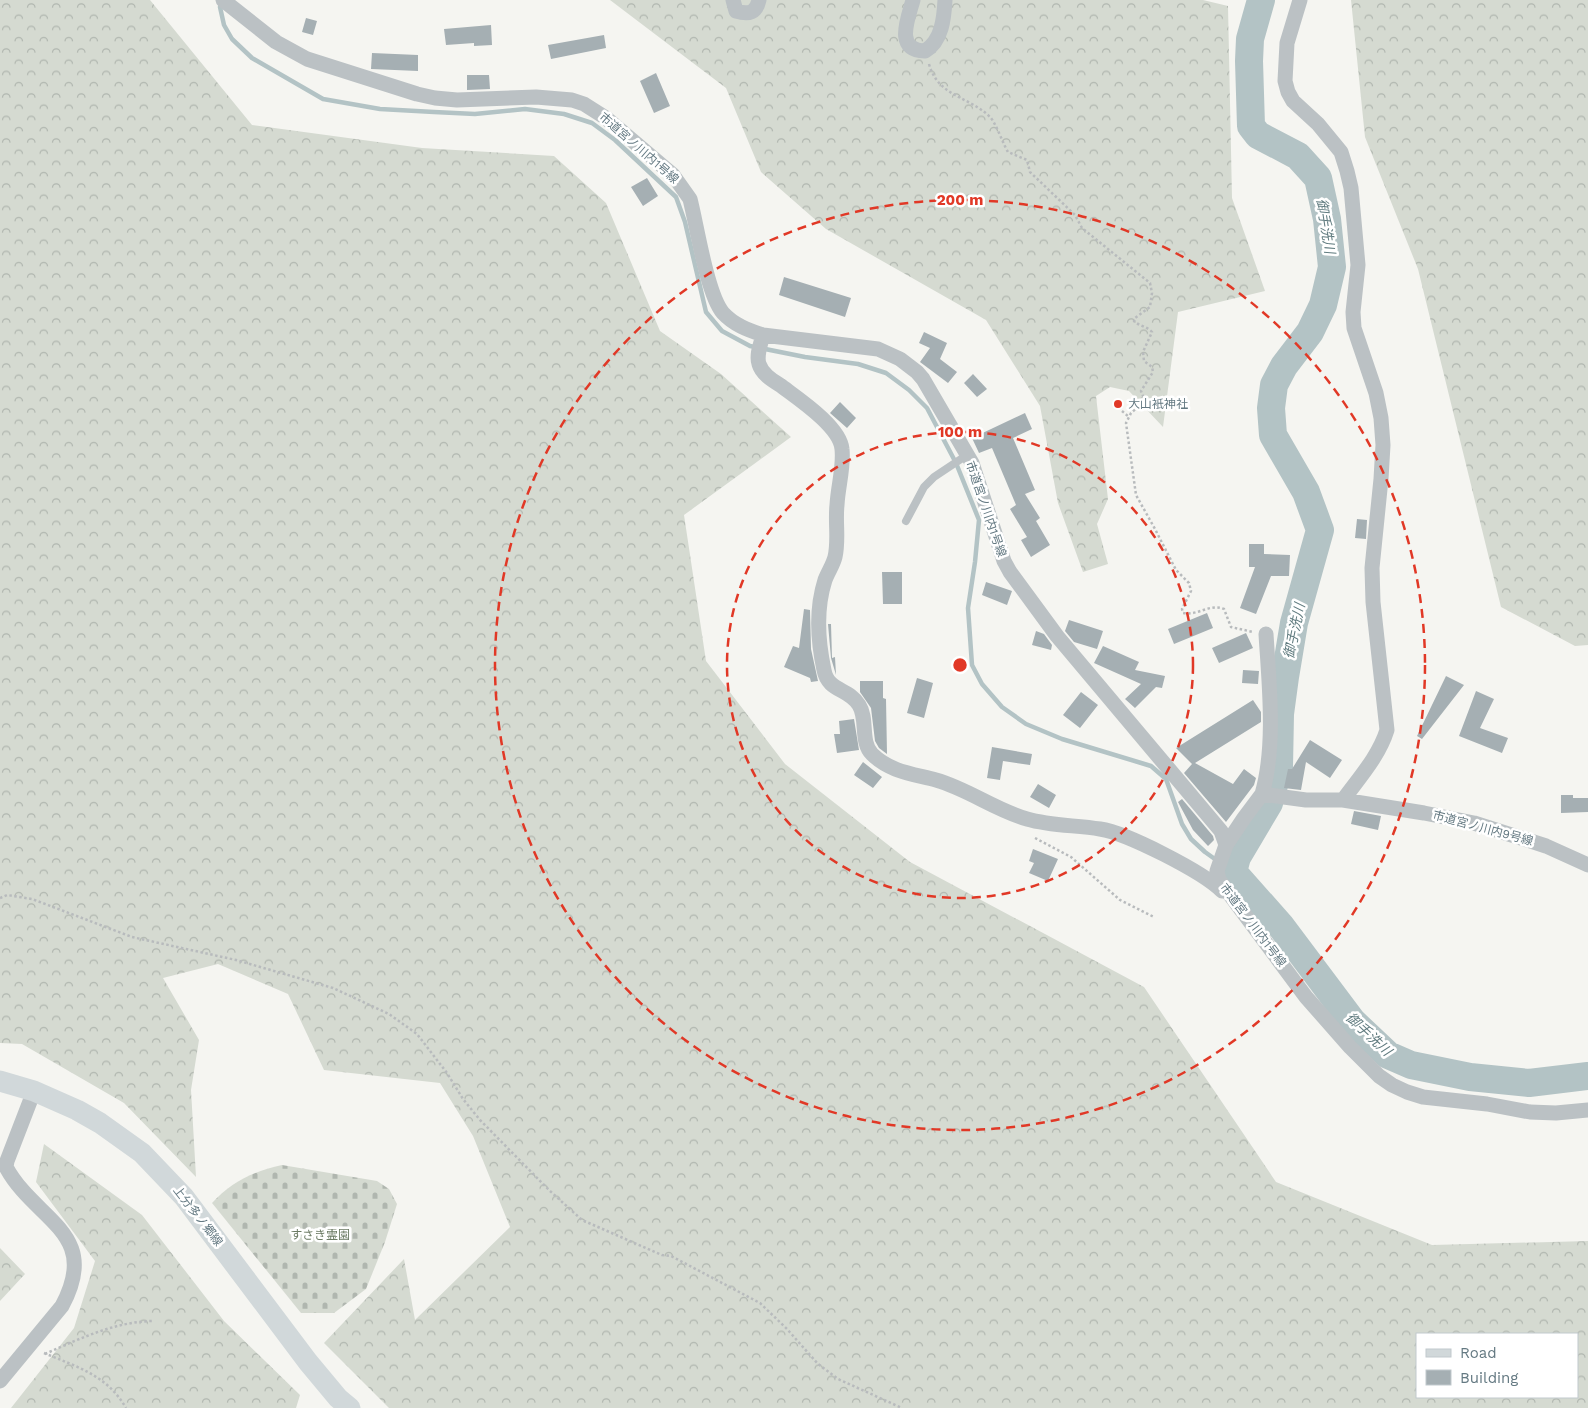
<svg xmlns="http://www.w3.org/2000/svg" width="1588" height="1408" viewBox="0 0 1588 1408" font-family="'Work Sans','Noto Sans JP',sans-serif">
<defs>
<pattern id="forest-crowns" width="20" height="18" patternUnits="userSpaceOnUse" patternTransform="scale(1.25)"><rect width="20" height="18" fill="#d5dad1"/><path d="M2 6a3 3 0 1 1 6 0M12 15a3 3 0 1 1 6 0" fill="none" stroke="#b0b6af"/></pattern>
<pattern id="cemetery-stones" width="16" height="16" patternUnits="userSpaceOnUse" patternTransform="scale(1.25)"><rect width="16" height="16" fill="#d5dad1"/><path d="M2 7V4a2 2 0 0 1 4 0v3zM10 15v-3a2 2 0 0 1 4 0v3z" fill="#b0b6af"/></pattern>
</defs>
<rect width="100%" height="100%" fill="#f5f5f1"/>
<path fill="url(#forest-crowns)" fill-rule="evenodd" d="M0 0H150L252 125 422 148 554 156 606 203 660 331 721 374 791 437 684 515 706 661 785 764 910 862 1144 987 1276 1182 1432 1245 1588 1241V1408H389L324 1343 404 1259 415 1320 510 1227 473 1136 440 1083 324 1070 288 994 218 964 163 978 199 1040 191 1090 196 1177 124 1103 22 1044 0 1043ZM1417 1334H1577V1397H1417Z
M610 0H1203L1228 6 1232 198 1265 291 1178 312 1163 427 1129 391 1110 387 1096 396 1108 499 1097 524 1108 564 1083 572 1058 503 1040 406 986 320 826 229 761 172 726 88Z
M1351 0H1588V645L1575 646 1501 607 1418 269 1365 137Z
M44 1144 142 1215 224 1321 300 1395 296 1408H11L74 1328 95 1261 36 1182Z
M0 1248 25 1274 0 1301Z"/>
<path fill="url(#cemetery-stones)" d="M282 1165 377 1181 389 1189 397 1204 385 1242 366 1289 334 1313H301L212 1203C231 1182 254 1171 282 1165Z"/>
<g fill="none" stroke-linecap="round" stroke-linejoin="round">
<path stroke="#b3c3c5" stroke-width="4.5" d="M221 1 220 7 224 25 232 39 252 58 323 99 380 109 434 112 475 114 525 109 564 114 592 123 615 140 676 197 685 222 706 312 722 331 750 346 805 357 858 364 886 373 909 390 927 408 956 463 979 520 975 562 968 608 972 665 982 684 1002 707 1026 724 1062 739 1151 766 1166 779 1182 824 1191 839 1205 852 1233 872"/>
<path stroke="#b3c3c5" stroke-width="28" d="M1261 0 1250 39 1249 61 1251 126 1258 135 1298 156 1318 178 1327 219 1332 267 1323 305 1310 332 1284 366 1274 385 1271 408 1273 435 1306 492 1320 530 1294 623 1285 677 1280 714 1279 767 1269 803 1237 857 1233 872 1280 925 1352 1021 1388 1055 1411 1065 1470 1077 1529 1083 1588 1076"/>
</g>
<path fill="#a5afb3" d="M306 18 317 21 313 35 302 32Z
M491 25 492 45 474 46V43L446 45 444 29Z
M604 35 606 48 551 59 548 45Z
M372 53 418 55V71L371 69Z
M656 73 670 106 654 113 640 81Z
M467 75H489L490 89 467 90Z
M647 178 658 196 643 206 631 187Z
M784 277 851 298 845 317 779 295Z
M924 332 947 343 940 359 957 372 948 383 920 362 930 348 919 343Z
M973 374 987 389 977 397 964 383Z
M840 402 856 418 847 428 830 413Z
M1025 413 1032 429 1013 438 1035 490 1025 494 1040 518 1036 521 1050 545 1031 557 1021 540 1027 537 1010 509 1016 505 992 448 979 453 972 438Z
M1357 519 1367 520 1366 539 1355 538Z
M1249 544H1264V554L1290 555 1289 576H1271L1256 614 1240 608 1255 567H1249Z
M882 572H902V604H883Z
M986 582 1012 591 1007 605 982 595Z
M804 609 810 610 811 649 818 681 811 682 810 678 784 667 793 646 799 648Z
M1207 613 1213 628 1174 644 1168 629Z
M1069 620 1103 631 1097 649 1074 642 1065 631Z
M828 624H831L832 658 835 657 836 675 831 658Z
M1036 631 1044 634 1052 645 1051 650 1032 645Z
M1246 633 1253 648 1219 663 1212 648Z
M1103 646 1139 662 1135 670 1165 676 1162 688 1156 687 1135 708 1125 699 1141 684 1094 663Z
M1243 670 1259 671 1258 684 1242 683Z
M1446 676 1464 685 1422 739 1417 736Z
M917 678 933 683 924 718 907 713Z
M860 681H883V698L886 699 887 754 879 748 875 741 871 708 860 692Z
M1476 691 1494 699 1480 728 1508 738 1502 753 1459 736Z
M1081 692 1098 705 1080 728 1063 715Z
M1253 700 1261 712V722L1195 763 1233 784 1244 769 1256 778 1254 785 1226 822 1184 773 1192 764 1176 748Z
M854 719 859 750 837 753 834 734H840L839 721Z
M1310 740 1342 760 1330 778 1306 762 1301 790 1284 788 1288 769H1292Z
M992 747 1032 754 1030 765 1003 761 1000 780 987 778Z
M863 762 882 777 873 788 854 775Z
M1038 784 1056 795 1049 808 1030 797Z
M1561 795H1573V798H1588V812L1561 813Z
M1182 799 1213 836 1214 840 1208 846 1193 830 1178 802Z
M1354 811 1381 816 1378 830 1351 824Z
M1033 849 1058 859 1048 881 1029 873 1034 863 1029 861Z"/>
<g fill="none" stroke-linecap="round" stroke-linejoin="round">
<path stroke="#b8bbbd" stroke-width="2.5" stroke-dasharray="2.5 2.5" stroke-linecap="butt" d="M929 64C938 97 969 96 990 117 996 123 1003 144 1008 152L1027 160 1030 172 1075 215 1082 228 1150 283 1152 293 1150 307 1135 318 1134 321C1139 326 1148 327 1152 332L1143 352 1144 361 1152 367 1153 372 1141 391 1145 401 1131 413 1126 423 1136 495 1155 529 1176 570 1189 583 1191 591 1182 609 1183 613C1198 616 1210 603 1224 609L1231 627 1253 632
M1122 411 1129 417
M1035 838 1071 857 1120 900 1154 917
M0 898 7 895 32 899 132 937 236 960 333 988 389 1014 417 1034 447 1073 463 1099 480 1120 550 1191 582 1220 662 1255 671 1256 760 1303 787 1329 818 1364 838 1379 902 1408
M44 1353C77 1367 107 1375 126 1408
M45 1354C79 1339 114 1322 152 1321"/>
<path stroke="#bbc1c4" stroke-width="8" d="M906 521 924 487 934 477 967 455"/>
<path stroke="#bbc1c4" stroke-width="15" d="M223 0 276 42 307 59 417 94 435 98 457 100 536 97 572 100 584 104 606 118 673 175 690 199C697 226 707 294 723 313 734 325 748 330 763 335L878 349 900 359 917 372 923 379 972 463 1004 561 1010 572 1057 636 1221 831 1226 845 1217 871 1219 880 1306 997 1350 1047 1379 1076 1392 1085 1407 1092 1423 1097 1487 1104 1530 1112 1556 1113 1588 1110
M733 0 736 11C749 15 756 13 759 0
M913 0C908 19 894 50 925 51 942 41 944 18 945 0
M763 335C761 343 756 355 759 364 762 374 772 380 780 385 797 398 840 426 842 449 844 467 838 486 837 505 835 522 839 540 835 557 833 565 828 572 825 580 816 608 818 642 824 670 828 692 849 688 859 705 868 719 860 742 872 754 890 772 914 774 936 780 968 789 995 810 1027 819 1051 826 1076 825 1100 829 1127 833 1203 872 1222 891
M1262 794C1276 746 1269 683 1266 634
M1343 800 1424 813 1474 823 1546 846 1588 865
M1226 845 1244 818 1262 794 1306 800H1343C1359 778 1379 756 1387 730L1373 602 1372 568 1381 479 1383 445 1381 418 1376 393 1354 328 1353 312 1358 265 1351 188 1347 171 1341 152 1318 124 1293 101 1288 92 1285 81 1287 43 1300 0
M0 1381 62 1306C102 1232 35 1221 6 1167L7 1161 34 1091"/>
<path stroke="#d1d8da" stroke-width="21" d="M0 1081 34 1091 77 1110 100 1123 142 1153 184 1197 308 1362 338 1398 350 1408"/>
</g>
<g fill="none" stroke="#e13826" stroke-width="2.5" stroke-dasharray="9 6">
<circle cx="960" cy="665" r="233"/>
<circle cx="960" cy="665" r="465"/>
</g>
<circle fill="#e13826" stroke="#fff" stroke-width="2" cx="1118" cy="404" r="5"/>
<g text-anchor="middle" dominant-baseline="central" stroke-width="5" stroke-linejoin="round" paint-order="stroke">
<g font-size="12" fill="#647982" stroke="#fff">
<text transform="translate(639 148) rotate(41)">市道宮ノ川内1号線</text>
<text transform="translate(986 509) rotate(71)">市道宮ノ川内1号線</text>
<text transform="translate(1483 828) rotate(15)">市道宮ノ川内9号線</text>
<text transform="translate(1253 925) rotate(53)">市道宮ノ川内1号線</text>
<text transform="translate(198 1216) rotate(52)">上分多ノ郷線</text>
</g>
<g font-size="12" fill="#647982" stroke="#fff" text-anchor="start">
<text x="1128" y="404">大山衹神社</text>
</g>
<g font-size="12" fill="#6b7a63" stroke="#fff">
<text x="320" y="1235">すさき霊園</text>
</g>
<g font-size="14" font-style="italic" fill="#607b7f" stroke="#fff">
<text transform="translate(1326 226) rotate(81)">御手洗川</text>
<text transform="translate(1294 631) rotate(-78)">御手洗川</text>
<text transform="translate(1369 1034) rotate(43)">御手洗川</text>
</g>
</g>
<circle cx="960" cy="665" r="8" fill="#e13826" stroke="#fff" stroke-width="2.5"/>
<g font-size="15" text-anchor="middle" font-weight="bold" fill="#e13826" stroke="#fff" stroke-width="5" stroke-linejoin="round" paint-order="stroke">
<text x="960" y="205">200 m</text>
<text x="960" y="437">100 m</text>
</g>
<rect x="1416" y="1333" width="162" height="65" fill="#ffffff" stroke="#c1c9cd"/>
<rect x="1426" y="1349" width="25" height="8" fill="#d1d8da" stroke="#c1c9cd"/>
<text x="1460" y="1358" font-size="15" fill="#647982">Road</text>
<rect x="1426" y="1370" width="25" height="15" fill="#a5afb3" stroke="#c1c9cd"/>
<text x="1460" y="1383" font-size="15" fill="#647982">Building</text>
</svg>
